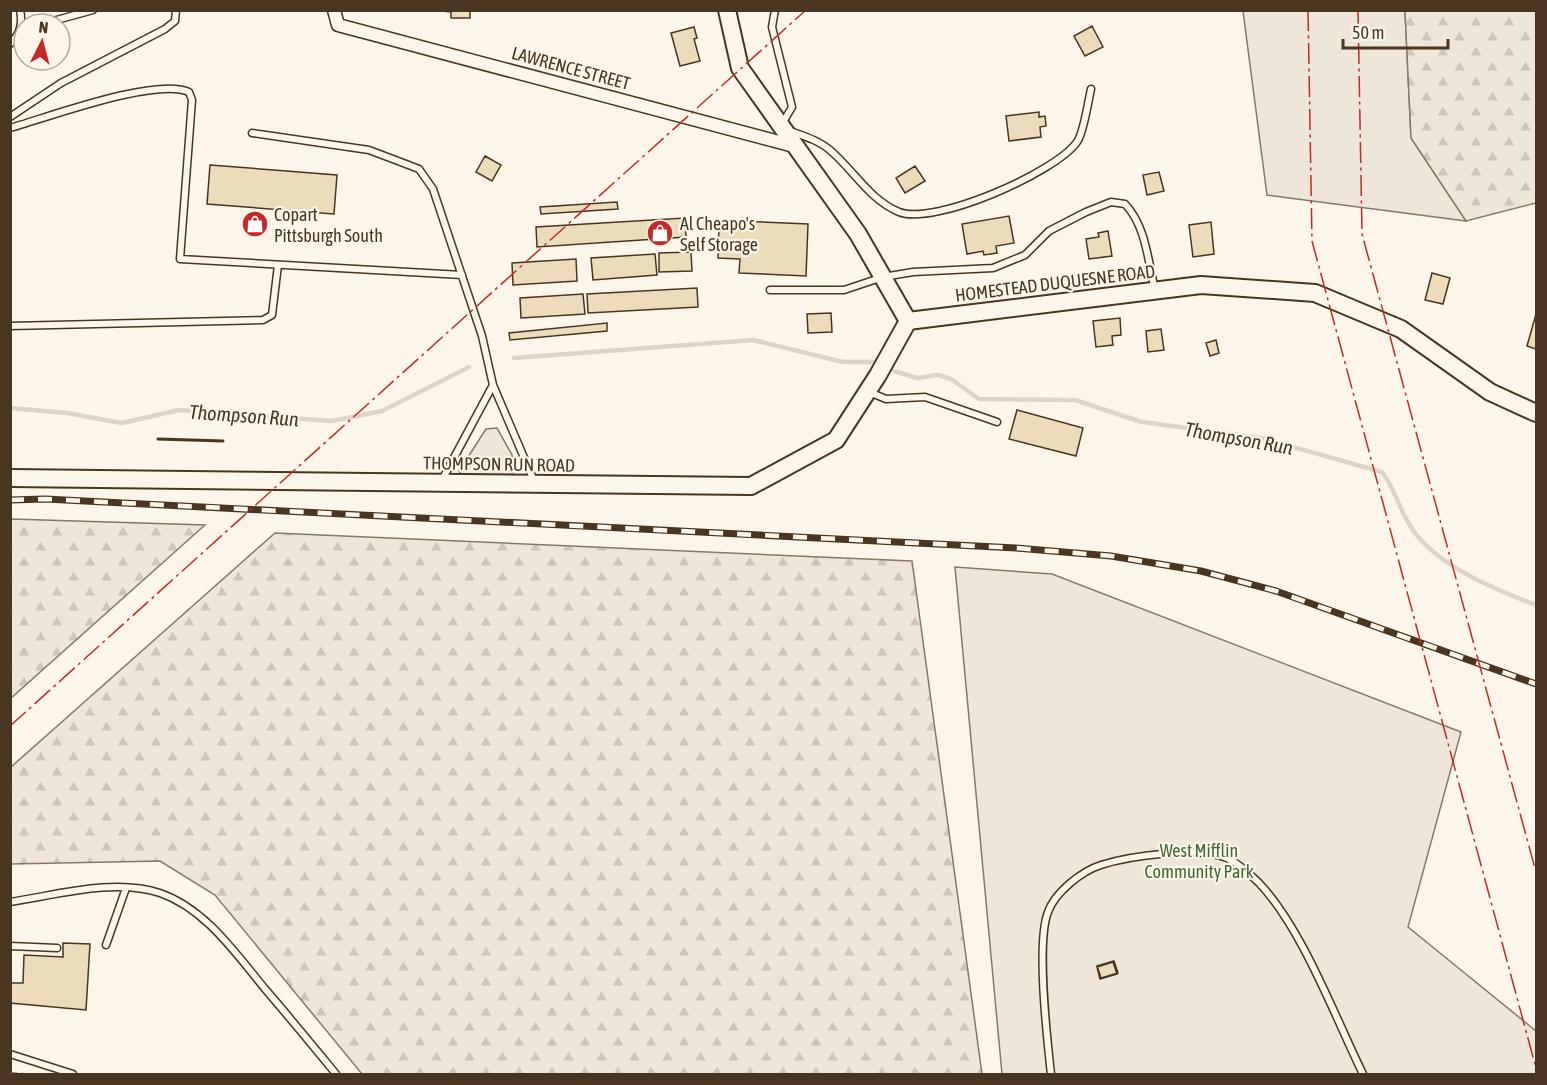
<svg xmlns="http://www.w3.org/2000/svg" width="1547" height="1085" viewBox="0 0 1547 1085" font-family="'Asap Condensed',sans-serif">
<defs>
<pattern id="forest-firs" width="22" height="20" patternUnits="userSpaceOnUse" patternTransform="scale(1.5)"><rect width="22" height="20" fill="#ede6d9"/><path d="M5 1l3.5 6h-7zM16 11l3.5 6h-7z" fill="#cdc6ba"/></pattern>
</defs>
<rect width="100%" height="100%" fill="#fbf6e9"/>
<path fill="#ede6d9" stroke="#887966" stroke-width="1.5" d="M1243 11H1405L1411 138 1466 221 1267 195Z
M497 428 512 455 514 471 509 477 465 480 459 471 486 429Z
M955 567 1052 574 1461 732 1408 927 1536 1031V1074H1002Z"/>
<path fill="url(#forest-firs)" stroke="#887966" stroke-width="1.5" d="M1405 11H1536V203L1466 221 1411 138Z
M11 519 205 525 11 698Z
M275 533 912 561 982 1074H362L215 895 160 861 11 864V767Z"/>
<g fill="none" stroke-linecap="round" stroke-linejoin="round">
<path stroke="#dcd4c6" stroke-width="4.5" d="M514 358 753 340 843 362H876
M894 371 917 378 938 375 951 379 979 399 1075 400 1142 422 1261 438 1382 472C1395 489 1400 511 1412 529 1439 567 1494 589 1536 605
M10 408 67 413 122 423 179 410 332 421 382 411 469 367"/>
</g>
<path fill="#ecdcbc" stroke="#4a3520" stroke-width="1.5" d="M470 10V18H451V12L442 11Z
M1092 26 1103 47 1085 56 1074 36Z
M694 27 697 38 694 39 700 61 680 66 671 33Z
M1039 112V117L1045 116 1046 126 1040 127 1041 137 1009 141 1006 116Z
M485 156 501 165 492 181 476 172Z
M210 165 337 175 334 214 207 204Z
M915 166 925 181 905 193 896 178Z
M1159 172 1164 191 1147 195 1143 175Z
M617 202 618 209 541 214 540 207Z
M1009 216 1014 243 996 246 997 253 984 255 983 251 967 254 962 224Z
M685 218 686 237 537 247 536 227Z
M739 221 808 224 806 276 739 273 740 259 718 258 719 224 739 225Z
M1211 222 1214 254 1193 257 1189 225Z
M1108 231 1112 256 1089 259 1086 239 1099 237 1098 233Z
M691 252 692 271 659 272V253Z
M655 254 657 275 593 280 591 258Z
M576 259 577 281 513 285 512 263Z
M1432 273 1450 278 1443 304 1425 300Z
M697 288 698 307 588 313 587 294Z
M583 294 585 314 521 318 520 298Z
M831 313 832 332 808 333 807 314Z
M1536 314V349L1527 346Z
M1120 318 1121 335 1112 336 1113 345 1096 347 1093 321Z
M607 323V331L510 340 509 333Z
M1161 329 1164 350 1148 352 1146 331Z
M1216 340 1219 353 1210 356 1206 343Z
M1017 410 1083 428 1076 456 1009 439Z
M63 943 90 944 86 1010 10 1003V983H23L24 955 63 957Z
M1114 961 1118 973 1101 978 1097 966Z
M1113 962 1117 974 1100 979 1097 967Z"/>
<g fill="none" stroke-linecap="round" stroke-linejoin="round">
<defs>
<path id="service" d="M775 10 772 27 792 107 782 124
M42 24 93 10
M10 44C20 34 23 24 20 10
M10 117 61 83 165 29 175 21 176 10
M10 128C49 117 156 77 189 92L192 100 180 259 462 275
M790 131C804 136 820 141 831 151 854 171 870 200 899 212 935 226 1056 172 1077 142 1084 132 1088 102 1091 89
M252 133 369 150 419 169 433 189 482 336 493 385
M770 290H844L883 277 913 272 993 268 1025 255 1049 231 1086 212 1111 202 1125 204C1146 226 1148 261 1155 290
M10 326 263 320 272 315 278 265
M869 392 886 399 925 397 997 422
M442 480 493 385 534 481
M10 902C57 895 114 878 160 893 206 909 236 954 266 990 290 1018 313 1046 336 1074
M106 945 126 888
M10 946 57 948
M10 1054 73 1074
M1051 1074C1047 1038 1036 943 1048 912 1055 892 1082 871 1101 865 1129 856 1200 846 1227 858 1237 863 1251 875 1259 883 1302 928 1335 1017 1363 1074"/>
<path id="minor" d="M334 10 338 25 794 146"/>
<path id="tertiary" d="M727 10 740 68 858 234 908 321
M908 321 1201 285 1315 293 1401 329 1490 392 1536 413
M10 478 751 486 836 440 878 375 908 321"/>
</defs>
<use href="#service" stroke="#4a3520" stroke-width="9"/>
<use href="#minor" stroke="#4a3520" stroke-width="15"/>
<use href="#tertiary" stroke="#4a3520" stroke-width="20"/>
<use href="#service" stroke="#fbf6e9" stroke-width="6"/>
<use href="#minor" stroke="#fbf6e9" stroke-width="12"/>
<use href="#tertiary" stroke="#fbf6e9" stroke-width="16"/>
<defs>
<path id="rail" d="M10 500 45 499 1016 548 1111 556 1201 571 1276 591 1536 684"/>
</defs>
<use href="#rail" stroke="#4a3520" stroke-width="7"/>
<use href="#rail" stroke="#fbf6e9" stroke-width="4.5" stroke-dasharray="14" stroke-linecap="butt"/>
<path stroke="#4a3520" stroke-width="1.5" stroke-dasharray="8 3" stroke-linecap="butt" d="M10 1073 29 1074"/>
<path stroke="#4a3520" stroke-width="3" d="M158 439 223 441"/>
<path stroke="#c62828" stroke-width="1.5" stroke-dasharray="21 4.5 3 4.5" stroke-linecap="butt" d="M1308 10 1312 241 1536 1068
M1358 10 1362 234 1536 872
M10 726 806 10"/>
</g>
<defs>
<symbol id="shop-disc" viewBox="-11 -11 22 22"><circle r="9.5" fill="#c62828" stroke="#fbf6e9"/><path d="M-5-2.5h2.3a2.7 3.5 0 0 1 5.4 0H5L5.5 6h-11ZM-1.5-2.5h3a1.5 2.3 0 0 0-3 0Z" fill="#fff"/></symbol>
</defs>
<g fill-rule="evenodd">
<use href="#shop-disc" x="240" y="209" width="30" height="30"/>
<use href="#shop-disc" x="645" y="218" width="30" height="30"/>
</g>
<g text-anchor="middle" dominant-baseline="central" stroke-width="4.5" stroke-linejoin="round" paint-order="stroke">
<g font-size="18" fill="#4a3520" stroke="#fbf6e9">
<text transform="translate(571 68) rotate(15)">LAWRENCE STREET</text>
<text transform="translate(1055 283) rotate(-7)">HOMESTEAD DUQUESNE ROAD</text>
<text transform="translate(499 464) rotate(1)">THOMPSON RUN ROAD</text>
</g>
<g font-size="18" fill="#4a3520" stroke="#fbf6e9" text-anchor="start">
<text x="274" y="214">Copart<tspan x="274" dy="21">Pittsburgh South</tspan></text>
<text x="680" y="223">Al Cheapo's<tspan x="680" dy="21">Self Storage</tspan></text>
</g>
<g font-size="18" fill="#436837" stroke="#fbf6e9">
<text x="1199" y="850">West Mifflin<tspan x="1199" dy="21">Community Park</tspan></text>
</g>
<g font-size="20" font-style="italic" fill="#4a3520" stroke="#fbf6e9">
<text transform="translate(244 415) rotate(4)">Thompson Run</text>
<text transform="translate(1239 438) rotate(10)">Thompson Run</text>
</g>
</g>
<rect width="1547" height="1085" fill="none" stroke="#4a3520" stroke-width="24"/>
<g transform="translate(42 42) rotate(6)"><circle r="28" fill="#fbf6e9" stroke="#b4a999" stroke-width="1.5"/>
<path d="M0-4.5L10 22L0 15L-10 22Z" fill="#c62828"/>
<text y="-9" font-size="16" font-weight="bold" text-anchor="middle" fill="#4a3520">N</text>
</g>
<path d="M1343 39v9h105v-9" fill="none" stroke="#4a3520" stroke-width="3"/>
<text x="1352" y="39" font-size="18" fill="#4a3520" stroke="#fbf6e9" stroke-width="4.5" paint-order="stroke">50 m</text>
</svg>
